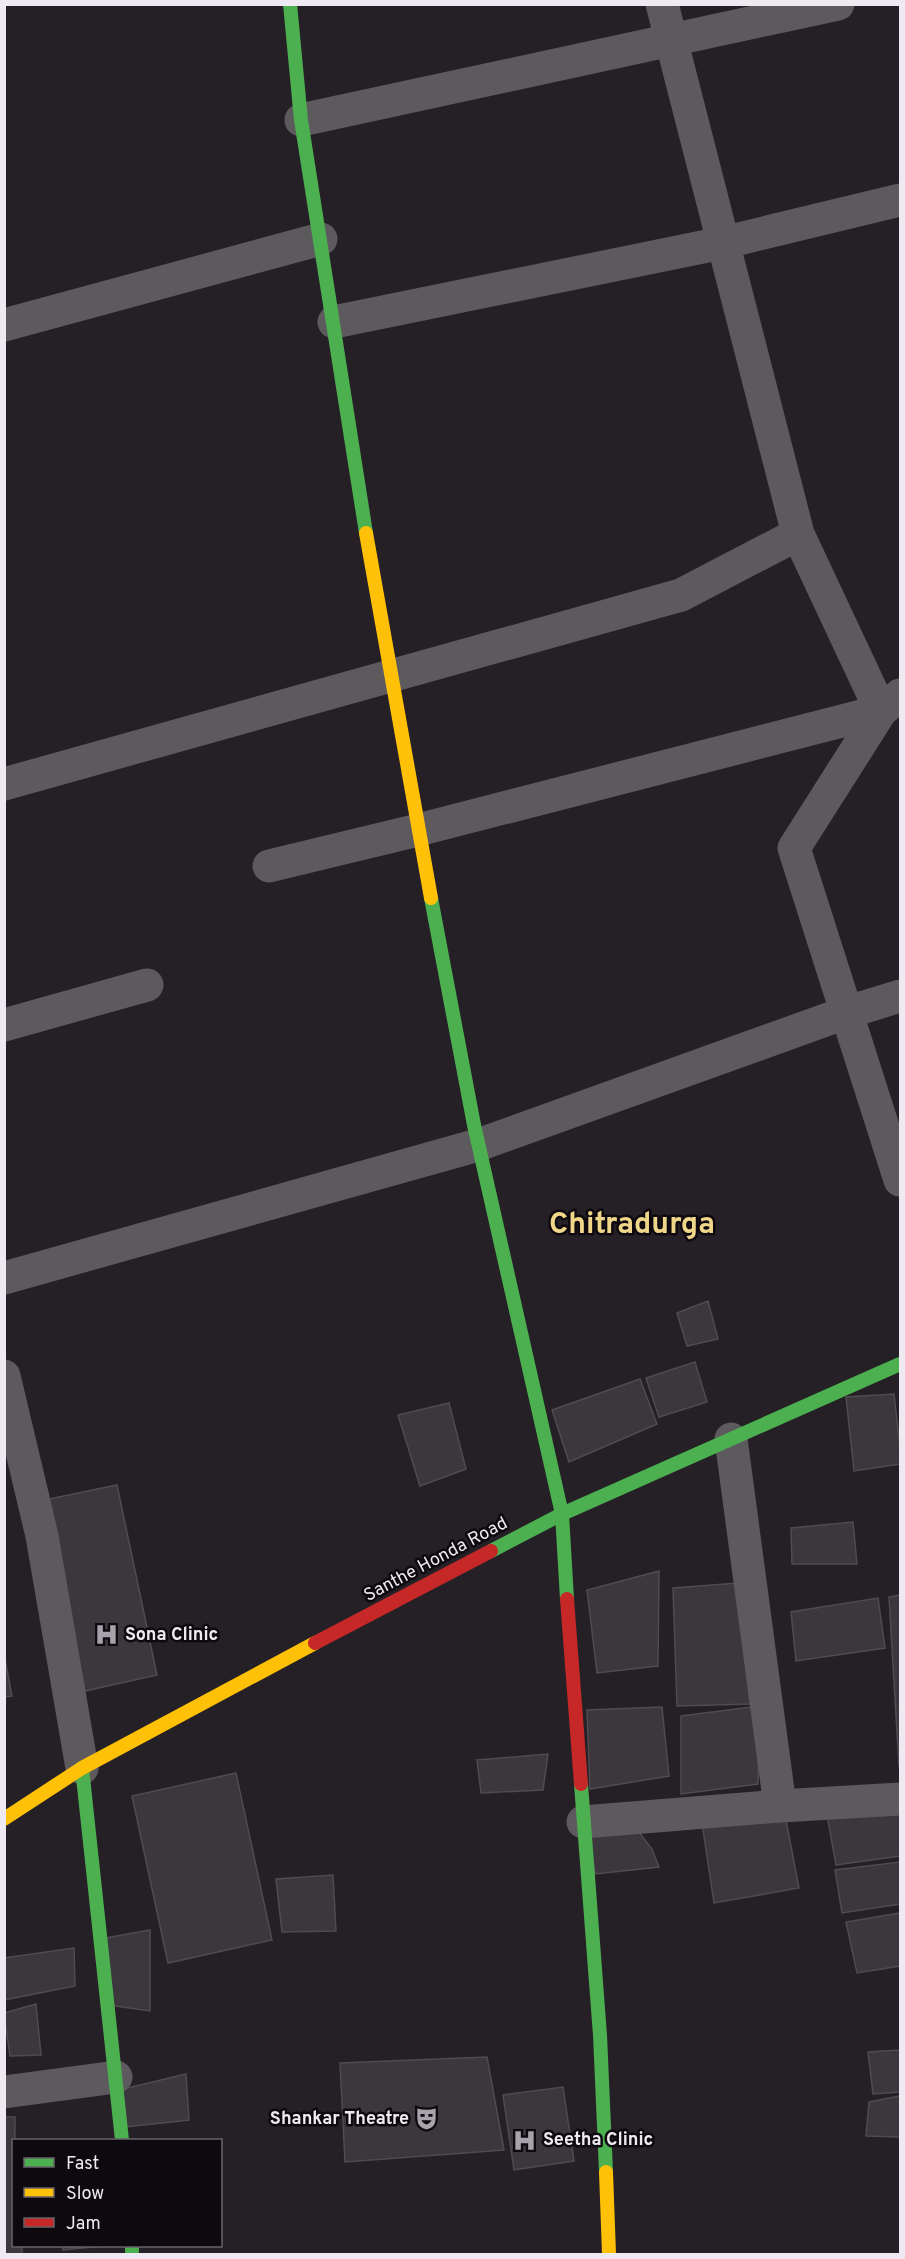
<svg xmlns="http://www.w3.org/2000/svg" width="905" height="2259" viewBox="0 0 905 2259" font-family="Overpass,sans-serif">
<rect width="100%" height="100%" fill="#252026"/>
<path fill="#3b373c" stroke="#4f4b50" stroke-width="1.5" d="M708 1301 718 1339 687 1346 677 1313Z
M695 1362 707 1402 659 1417 646 1378Z
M640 1379 657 1424 569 1462 552 1410Z
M894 1394 900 1447V1464L854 1471 846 1397Z
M449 1403 466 1469 420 1486 398 1415Z
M117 1485 157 1675 85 1691 44 1500Z
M853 1522 857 1564H792L791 1528Z
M659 1571 658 1666 597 1673 587 1590Z
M738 1583 750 1704 677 1706 673 1588Z
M900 1595V1766H899L889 1597Z
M878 1598 885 1648 796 1661 791 1612Z
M4 1654 12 1696 4 1697Z
M759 1706 758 1784 681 1794V1716Z
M662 1707 669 1776 590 1789 587 1710Z
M548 1754 543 1790 481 1793 477 1760Z
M236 1773 272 1940 168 1963 132 1796Z
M900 1797V1856L836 1865 825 1804Z
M785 1815 799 1888 714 1903 702 1823Z
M588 1822H631L652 1849 659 1867 595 1874Z
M900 1862V1904L842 1913 835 1870Z
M333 1875 336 1931 282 1932 276 1879Z
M900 1913V1966L857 1973 846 1922Z
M150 1930V2011L108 2005 105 1938Z
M74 1948 75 1986 4 2000V1958Z
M36 2004 41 2055 10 2056 4 2013Z
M900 2050V2092L873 2094 868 2052Z
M487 2057 504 2150 345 2162 340 2063Z
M186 2074 189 2120 125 2127 123 2089Z
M563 2087 574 2161 514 2170 503 2095Z
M900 2096V2137L866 2136 869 2102Z
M4 2117H15L14 2246H22V2254H4Z
M62 2246H104L63 2250Z"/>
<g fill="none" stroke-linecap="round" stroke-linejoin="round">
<path stroke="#5d5a5e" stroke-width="33" d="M301 120 838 4
M334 322 722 243 900 200
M4 325 321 239
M900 695 881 711 794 848 900 1180
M4 784 681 595 798 534
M269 866 414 831 881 711 798 534 662 4
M4 1025 147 985
M4 1278 478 1145 845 1013 900 996
M4 1376 42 1536 82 1768
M731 1439 780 1806
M583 1822 780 1806 900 1799
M4 2092 116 2077"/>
<path stroke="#4caf50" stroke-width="14" d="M290 4 301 120 366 533
M431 898 474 1125 562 1514 567 1599
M491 1551 562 1514 900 1364
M82 1768 122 2140
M581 1784 600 2035 606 2172
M132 2246V2254"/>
<path stroke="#ffc107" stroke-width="14" d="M366 533 431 898
M4 1819 82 1768 315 1643
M606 2172 609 2254"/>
<path stroke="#c62828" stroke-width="14" d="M567 1599 581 1784
M315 1643 491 1551"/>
</g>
<defs>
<symbol id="hospital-bare" viewBox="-9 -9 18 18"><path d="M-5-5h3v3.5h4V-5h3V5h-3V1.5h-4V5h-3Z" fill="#a8a3aa" stroke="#0d090e" stroke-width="2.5" paint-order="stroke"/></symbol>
<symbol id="theatre-bare" viewBox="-9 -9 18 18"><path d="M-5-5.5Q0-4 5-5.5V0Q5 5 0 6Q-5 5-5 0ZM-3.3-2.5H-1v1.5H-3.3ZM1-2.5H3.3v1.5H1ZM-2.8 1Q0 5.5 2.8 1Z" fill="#a8a3aa" stroke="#0d090e" stroke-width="2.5" paint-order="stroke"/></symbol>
</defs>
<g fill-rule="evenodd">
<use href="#hospital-bare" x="90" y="1618" width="33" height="33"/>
<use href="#theatre-bare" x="410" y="2102" width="33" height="33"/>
<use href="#hospital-bare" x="508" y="2124" width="33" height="33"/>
</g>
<g text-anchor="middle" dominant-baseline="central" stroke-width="5" stroke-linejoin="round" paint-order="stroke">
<g font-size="18" fill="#efe9f1" stroke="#0d090e">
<text transform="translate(436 1560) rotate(-28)">Santhe Honda Road</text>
</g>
<g font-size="18" font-weight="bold" fill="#efe9f1" stroke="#0d090e" text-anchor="start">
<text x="125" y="1635">Sona Clinic</text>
<text x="409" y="2119" text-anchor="end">Shankar Theatre</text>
<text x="543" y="2140">Seetha Clinic</text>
</g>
<g font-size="30" font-weight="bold" fill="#efd689" stroke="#0d090e">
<text x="632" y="1225">Chitradurga</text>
</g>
</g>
<rect width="905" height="2259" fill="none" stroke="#efe9f1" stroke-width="12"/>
<rect x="12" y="2139" width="210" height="108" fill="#0d090e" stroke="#676369" stroke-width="1.5"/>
<rect x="24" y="2158" width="30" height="9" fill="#4caf50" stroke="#676369" stroke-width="1.5"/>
<text x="66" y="2169" font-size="18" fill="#efe9f1">Fast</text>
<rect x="24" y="2188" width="30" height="9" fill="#ffc107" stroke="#676369" stroke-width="1.5"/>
<text x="66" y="2199" font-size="18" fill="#efe9f1">Slow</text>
<rect x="24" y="2218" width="30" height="9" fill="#c62828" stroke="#676369" stroke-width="1.5"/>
<text x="66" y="2229" font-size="18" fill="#efe9f1">Jam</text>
</svg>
